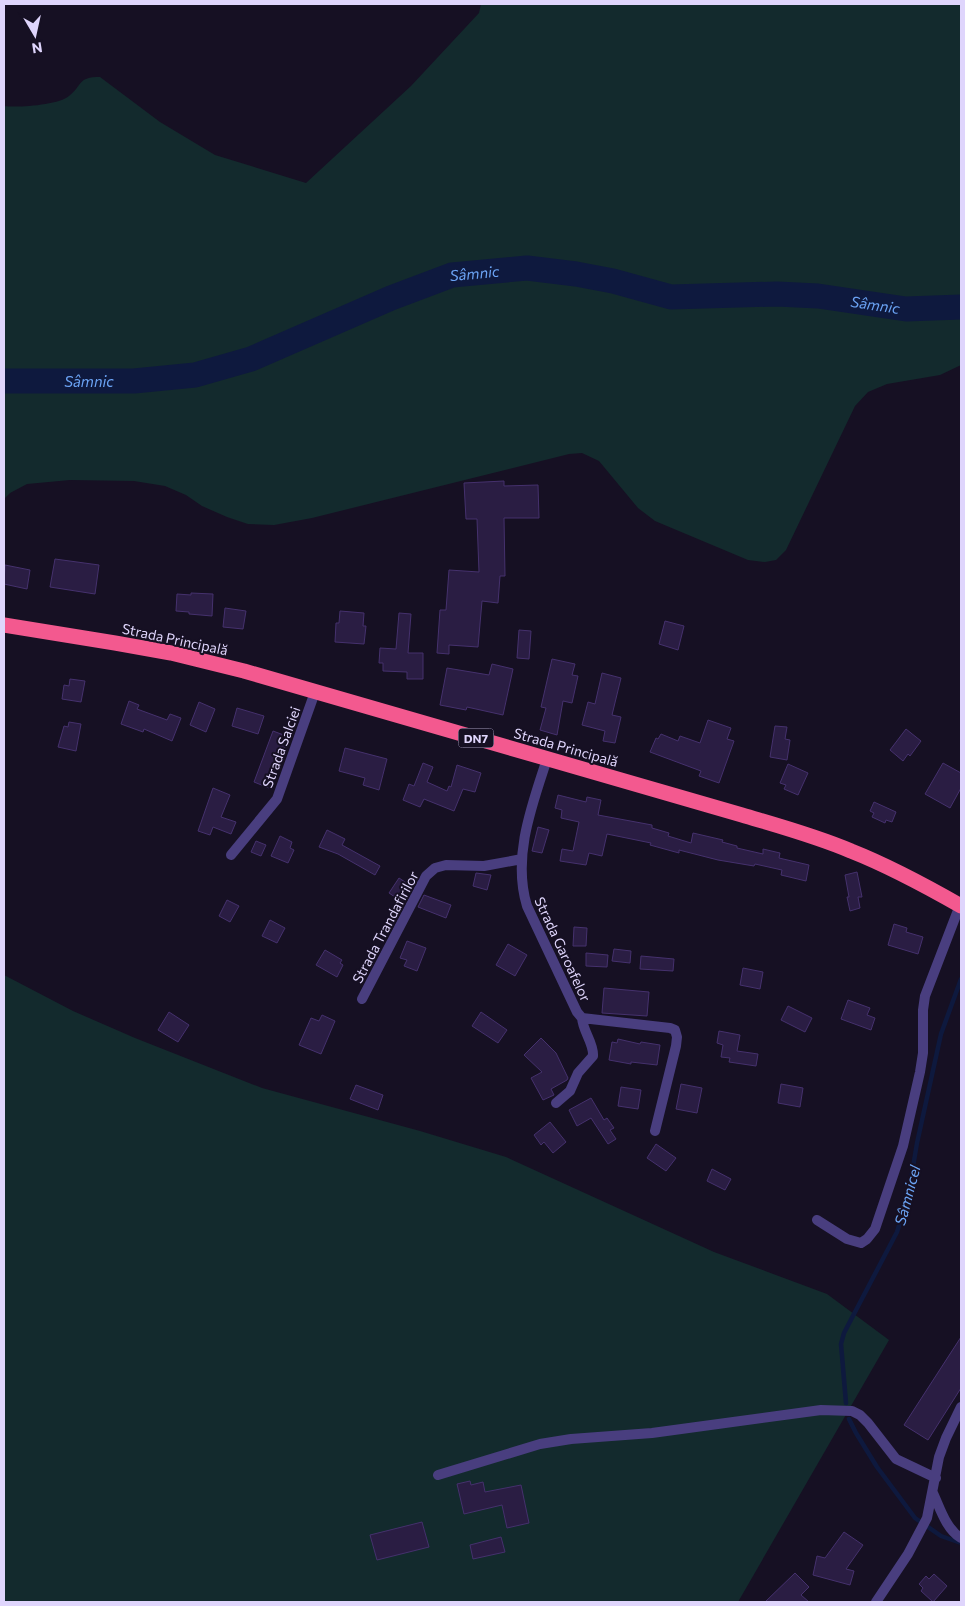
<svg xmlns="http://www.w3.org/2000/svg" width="965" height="1606" viewBox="0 0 965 1606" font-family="Commissioner,sans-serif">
<rect width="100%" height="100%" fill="#161023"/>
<path fill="#132a2d" d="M481 4H961V365L940 375 887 384 868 392 855 406 786 550 776 560 765 562 748 560 655 521 638 508 599 461 582 453 569 454 312 518 274 525 248 524 227 517 202 506 186 495 165 486 134 481 70 480 27 484 10 493 4 499V106C17 108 59 105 69 96 83 85 77 77 100 77L160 122 215 155 306 183 411 86 479 13Z
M4 975 73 1011 135 1038 262 1088 420 1131 506 1157 714 1252 827 1294 889 1340 738 1602H4Z"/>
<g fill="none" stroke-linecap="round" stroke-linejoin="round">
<path stroke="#0e193e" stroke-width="4.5" d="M846 1403 841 1344 844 1333 897 1232 908 1197 917 1143 941 1034 961 979
M849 1419 856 1433 877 1467 915 1518 941 1536 961 1543"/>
<path stroke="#0e193e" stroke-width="25" id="s1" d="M4 381H134L195 375 251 359 391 298 452 275 527 268 576 274 613 281 671 297 777 294 818 296 906 309 961 307"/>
</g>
<path fill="#2a1d43" stroke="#45316d" d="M504 481V486L538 485 539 518H504L505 576H500L498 603 482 601 478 647 449 645V654L437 653 440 610H446L449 570 479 572 477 519H466L464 483Z
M55 559 99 565 95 594 50 587Z
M5 565 30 570 27 589 4 584Z
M191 593 213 594 212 616 189 614V612L176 611 177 594 191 595Z
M225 608 246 611 243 629 223 627Z
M340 611 364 613 363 626H366L364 644 335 642 336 623H339Z
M399 613 411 614 408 653H423V679H407V672L383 671V663H379L380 648 396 649Z
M665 621 684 626 678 650 659 644Z
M519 630 531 631 529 659 517 658Z
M552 659 575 664 572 675 578 676 572 703 563 701 557 735 540 730 546 708 541 707Z
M492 664 513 669 503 715 467 707 466 710 440 705 447 668 489 675Z
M602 673 621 678 612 715 621 717 615 743 603 741 605 731 582 725 588 702 595 704Z
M70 679 85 681 81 702 62 699 64 685 69 686Z
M129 701 139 705 137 709 167 720 170 714 181 718 172 741 144 729 143 732 121 724Z
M199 702 215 709 206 732 190 725Z
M237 708 264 716 258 734 232 726Z
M708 720 731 728 727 739 734 741 719 783 699 776 701 771 650 752 656 738 658 739 661 734 678 741 680 736 700 743Z
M69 722 81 724 76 751 58 747 64 726 68 727Z
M775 726 787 727 785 739 790 740 787 760 770 757Z
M906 729 921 741 910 756 908 754 903 761 890 750Z
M273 731 289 737 269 788 254 782Z
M345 748 387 759 379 790 363 785 365 778 339 771Z
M423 763 433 767 427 782 447 791 449 786 451 787 457 765 481 773 475 792 463 789 454 811 424 799 420 807 403 800 409 784 414 786Z
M943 763 961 773V788L950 808 925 794Z
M788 764 808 773 798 795 784 789 786 785 780 783Z
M213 788 230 795 221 817 236 822 231 834 213 827 210 835 198 831Z
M558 795 586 802 587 797 601 800 598 815 652 825V828L669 833 668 836 691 843 693 833 723 840 722 842 737 846V848L763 854V849L780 853 779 858 809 865 806 881 781 875 782 870 755 864 754 866 718 860 679 850V853L650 845 651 843 607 834 602 856 589 853 586 865 560 861 562 849 573 851 579 822 561 818 562 810 555 808Z
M874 802 896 812 892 822 886 820 885 823 872 817 874 813 870 811Z
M538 827 549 830 542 853 532 851Z
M327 830 345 839 342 845 380 866 375 875 338 854 319 847Z
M280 836 292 842 290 848 294 850 288 863 271 856Z
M256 841 266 845 261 856 251 852Z
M857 872 862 897H858L860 908 850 911 847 897H849L845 875Z
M476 873 491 875 487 890 473 886Z
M399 878 408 884 398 899 389 893Z
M424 895 451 905 446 918 418 907Z
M227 900 239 906 230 922 219 916Z
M270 920 285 928 277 943 262 936Z
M894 924 907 928 906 932 923 937 918 954 888 945Z
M574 927 587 928 586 946H573Z
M407 941 426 948 417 971 404 966 407 960 400 958Z
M508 944 527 955 515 976 496 965Z
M614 949 631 951 630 963 612 961Z
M325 950 342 960 340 963 343 965 337 977 316 965Z
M586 953 608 955 607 967 586 966Z
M641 956 674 959 673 971 640 969Z
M743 968 763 972 760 989 740 985Z
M604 988 649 992 647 1016 602 1013Z
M848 1000 870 1008 867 1015 875 1018 871 1030 841 1019Z
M788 1006 812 1018 805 1032 781 1020Z
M169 1012 189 1025 178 1042 158 1030Z
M481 1012 507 1030 498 1043 472 1026Z
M322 1015 335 1021 321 1054 299 1045 311 1018 319 1021Z
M719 1031 740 1035 737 1051 758 1054 756 1066 729 1062 730 1058 721 1057 723 1045 717 1043Z
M541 1038 556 1053 568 1078 567 1080 551 1089 554 1095 543 1100 531 1078 542 1072 524 1055Z
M618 1039 640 1044 641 1042 660 1045 657 1065 631 1062V1064L609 1060 612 1042 617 1043Z
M681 1084 702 1088 697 1113 676 1109Z
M781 1084 803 1088 800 1107 778 1103Z
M356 1085 383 1095 378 1110 350 1099Z
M621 1087 641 1090 638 1109 618 1106Z
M591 1098 604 1120 607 1118 614 1128 610 1130 616 1139 608 1144 591 1118 577 1126 569 1110Z
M550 1122 566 1142 553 1153 544 1142 541 1145 534 1135Z
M656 1144 676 1158 666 1171 647 1158Z
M712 1169 731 1179 725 1190 707 1181Z
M961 1337V1388L928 1440 904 1425Z
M470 1481 471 1485 483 1482 485 1492 521 1485 529 1523 507 1528 502 1505 464 1514 457 1484Z
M422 1522 429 1547 377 1560 370 1535Z
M844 1532 863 1545 846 1569 854 1571 850 1585 813 1575 817 1556 825 1558Z
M501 1537 505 1552 473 1559 470 1545Z
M795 1573 809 1587 801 1595 809 1602H765Z
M934 1574 947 1586 933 1602 921 1591 923 1588 919 1584 926 1576 929 1579Z"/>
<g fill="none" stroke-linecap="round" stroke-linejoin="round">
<path stroke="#493e7f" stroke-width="10" d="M547 759C532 805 512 857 527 906L577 1012 582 1018 670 1028 675 1030 677 1037 676 1046 655 1131
M231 855 277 799 315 692
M362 999 426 876 435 868 446 865 484 866 522 859
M556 1103 570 1091 578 1073 593 1056C594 1043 583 1032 582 1018
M817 1220 847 1239 861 1243 867 1239 875 1229 903 1146 920 1072 923 1053V1010L925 996 960 905
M438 1475 540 1444 571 1439 652 1433 821 1410 852 1411 860 1415 868 1423 896 1459 936 1478
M933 1493C940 1508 946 1529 961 1538
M876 1602 908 1554 927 1518 939 1457 946 1438 961 1407"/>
<path stroke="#f3598f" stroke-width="15" d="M4 625 115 643 171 653 244 671 742 815C779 826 816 836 851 851 889 866 926 886 961 906"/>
</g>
<g text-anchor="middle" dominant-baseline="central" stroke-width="4" stroke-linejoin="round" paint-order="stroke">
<rect fill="#161023" stroke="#a39abb" stroke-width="1" x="458.5" y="728.5" width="35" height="19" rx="4"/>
<g font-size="12" font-weight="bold" fill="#dfd5fc">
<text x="476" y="738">DN7</text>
</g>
<g font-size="14" fill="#dfd5fc" stroke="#161023">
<text transform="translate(175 639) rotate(12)">Strada Principală</text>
<text transform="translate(281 747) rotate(-70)">Strada Salciei</text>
<text transform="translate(566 747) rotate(16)">Strada Principală</text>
<text transform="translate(385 927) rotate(-62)">Strada Trandafirilor</text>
<text transform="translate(563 949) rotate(65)">Strada Garoafelor</text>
</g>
<g font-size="15" font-style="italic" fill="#6ba3f4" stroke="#161023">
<text stroke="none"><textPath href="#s1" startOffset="490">Sâmnic</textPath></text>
<text stroke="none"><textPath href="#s1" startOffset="895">Sâmnic</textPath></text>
<text stroke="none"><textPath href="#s1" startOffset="85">Sâmnic</textPath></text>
<text transform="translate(907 1195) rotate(-75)">Sâmnicel</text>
</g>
</g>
<rect width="965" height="1606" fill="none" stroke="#dfd5fc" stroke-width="10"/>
<g transform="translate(35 35) rotate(171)" stroke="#161023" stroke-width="4" paint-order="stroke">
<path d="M0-4L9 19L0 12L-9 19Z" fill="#dfd5fc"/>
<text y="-8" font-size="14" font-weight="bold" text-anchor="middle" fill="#dfd5fc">N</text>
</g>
</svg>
